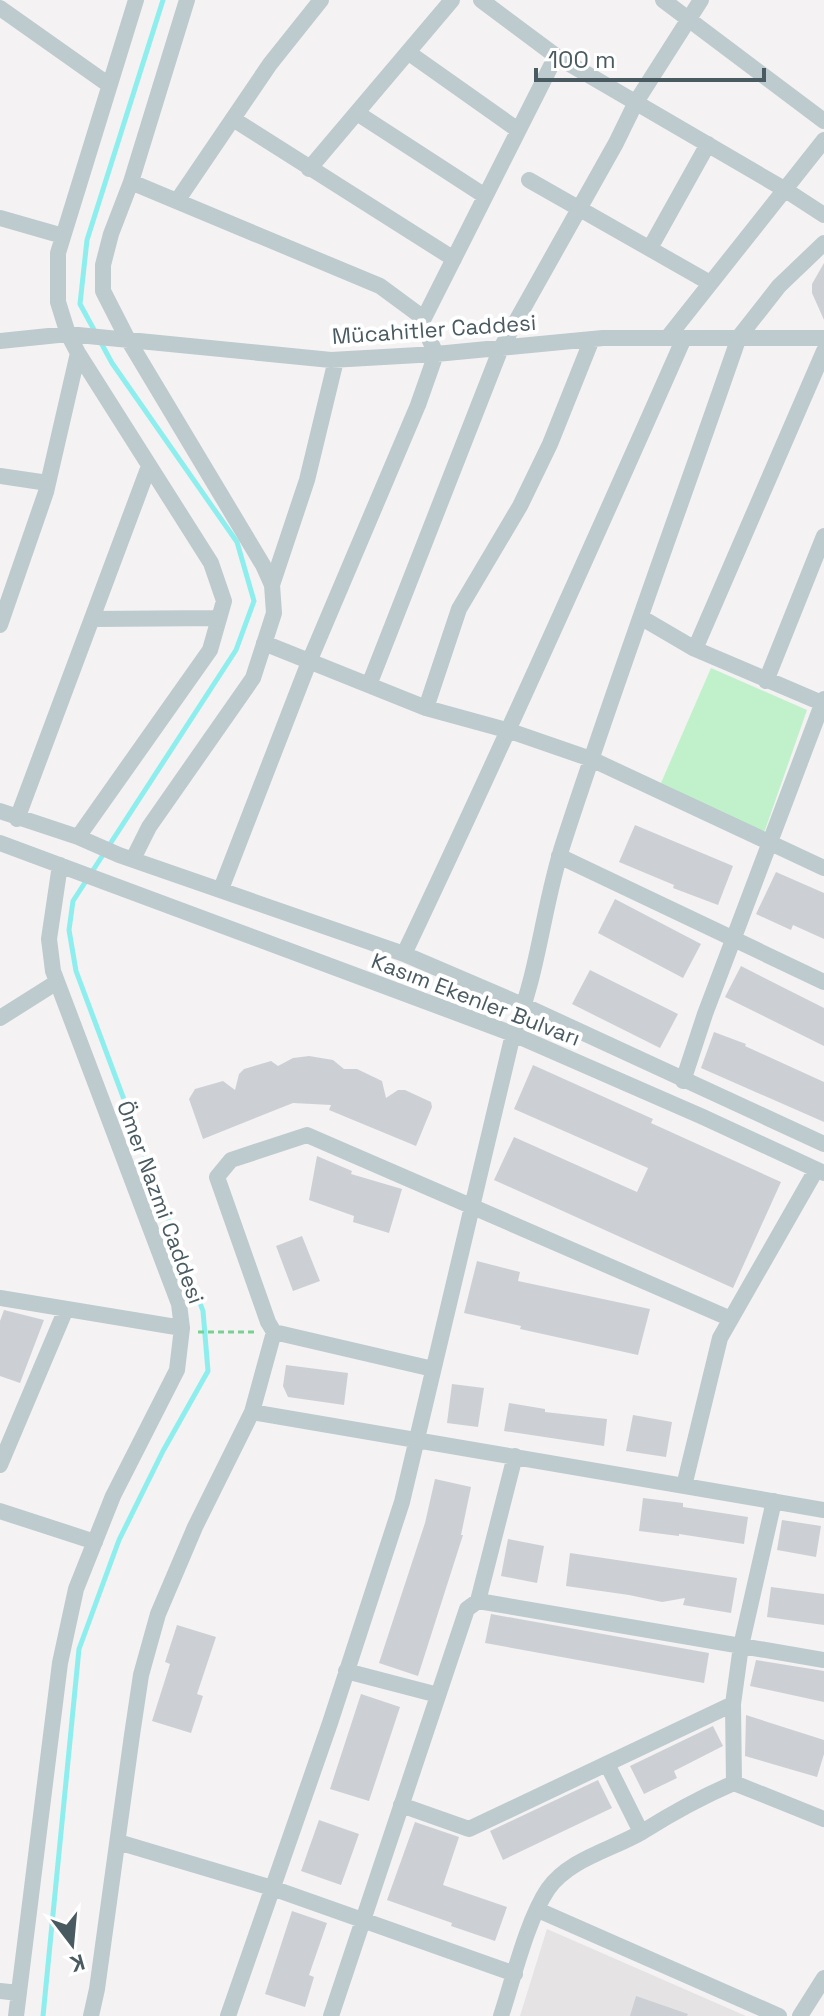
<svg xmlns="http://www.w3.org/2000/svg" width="824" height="2016" viewBox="0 0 824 2016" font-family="'Space Grotesk',sans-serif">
<rect width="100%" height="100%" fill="#f4f2f2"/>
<path fill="#e5e3e4" d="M547 1929 746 2016H520Z"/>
<path fill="#c1f1ca" d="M711 668 807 710 764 833 661 783Z"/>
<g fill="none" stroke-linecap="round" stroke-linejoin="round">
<path stroke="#8eeeee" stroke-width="5" d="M43 2016 79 1649 119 1540 163 1451 208 1371 203 1311 76 971 69 930 73 901 236 650 254 601 237 542 112 363 80 304 87 240 163 0"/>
</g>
<path fill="#ccd0d4" d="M824 263V320L812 293V284Z
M635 825 733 866 718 905 673 888 674 885 619 862Z
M776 872 824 893V939L793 925 791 930 756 914Z
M615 899 701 944 683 978 598 933Z
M741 966 824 1008V1046L725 997Z
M590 970 678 1014 660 1048 572 1004Z
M714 1032 746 1044 745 1046 824 1082V1122L701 1068Z
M309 1056 333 1060 344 1069H357L382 1081 386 1098 398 1090H405L431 1102 432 1107 416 1146 329 1110 331 1105 293 1103 203 1139 189 1099 195 1089 223 1081 235 1090 239 1074 244 1069 271 1061 278 1066 293 1058Z
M533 1065 653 1119 651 1123 781 1182 733 1288 494 1180 514 1137 637 1192 648 1168 514 1109Z
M317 1156 352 1171 351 1174 402 1189 389 1233 353 1222 354 1216 309 1200Z
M302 1236 320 1281 293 1291 276 1246Z
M477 1261 520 1272 518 1281 650 1309 638 1355 520 1329 521 1326 464 1313Z
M4 1310 44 1320 20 1383 0 1376V1321Z
M286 1365 348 1373 344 1405 288 1397 283 1386Z
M452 1384 484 1388 478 1427 447 1423Z
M509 1403 545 1409V1412L607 1419 604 1446 504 1431Z
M633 1415 672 1422 666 1457 626 1451Z
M435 1479 471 1487 461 1535H463L418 1676 379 1663 425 1523Z
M643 1498 683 1503V1507L748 1517 744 1544 679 1534V1536L639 1531Z
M782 1520 821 1526 816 1557 777 1550Z
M508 1539 544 1546 537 1583 501 1576Z
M570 1553 737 1578 731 1613 683 1605 685 1598 662 1602 629 1595 566 1586Z
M771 1587 824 1594V1625L767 1617Z
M491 1614 709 1653 704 1683 485 1643Z
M177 1625 216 1637 197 1694 203 1696 191 1733 152 1721 170 1664 165 1662Z
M756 1660 824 1671V1702L750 1686Z
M361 1694 400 1707 369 1801 330 1789Z
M746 1715 824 1740V1754L817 1777 745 1756Z
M713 1726 723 1746 674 1771 677 1778 644 1794 630 1766Z
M598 1780 612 1808 503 1860 490 1831Z
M319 1820 359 1834 341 1885 301 1871Z
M415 1822 459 1837 443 1885 507 1907 495 1941 451 1926 452 1923 387 1900Z
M292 1911 327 1923 309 1975 314 1977 305 2007 265 1994Z
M636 1996 688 2014 687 2016H630Z"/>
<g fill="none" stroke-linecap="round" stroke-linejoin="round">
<path stroke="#78d092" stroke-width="3" stroke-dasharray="6 4" stroke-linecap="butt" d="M198 1332H254"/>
<path stroke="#bdcace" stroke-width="16" d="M481 0 556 56 784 189 824 215
M663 0 824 121
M0 8 109 85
M409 53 518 130
M357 113 485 196
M233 119 454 259
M309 169 452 0
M529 180 710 283
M131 182 380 286 418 314 436 354 418 405 309 662 221 889
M177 201 270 64 321 0
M0 218 63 236
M650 248 708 144
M422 322 556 56
M668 337 824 140
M0 341 68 334 331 360 436 354 603 338H824
M0 476 48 483
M272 585 307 480 336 360
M642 618 695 649 824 704
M92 619 219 618
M0 625 46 492 78 353
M264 643 426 708 510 731 591 759 824 868
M695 649 824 351
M766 681 824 536
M369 685 501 348 616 143 636 102 701 0
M426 708 459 609 520 506 550 444 592 339
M0 811 78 837 119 855 404 954 525 1006 824 1144
M17 819 149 466
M78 837 210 650 224 601 211 563 78 353 68 334 58 302V253L136 0
M0 843 513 1034 703 1117 824 1173
M559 856 824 982
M133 859 149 827 253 678 274 613 272 585 263 565 127 338 103 291V265L111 234 131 182 187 0
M404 954C501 750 593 544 684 338
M0 1018 57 982
M683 1081 705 1014 824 699
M0 1298 182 1328
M433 1369 274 1332 268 1322 217 1177 231 1160 307 1135 731 1319
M252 1412 824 1510
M0 1465 66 1309
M684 1486 720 1338 816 1170
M0 1511 95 1542
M478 1601 515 1456
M346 1671 438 1695
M607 1764 641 1832
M734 1783 733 1704 741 1646 774 1501
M401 1805 469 1829 733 1704
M118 1842 272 1888 515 1974
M538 1910 779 2016
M0 1991 19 1993
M16 2016 60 1663 76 1589 113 1496 177 1370 182 1328 179 1304 53 971 49 939 60 865
M91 2016 97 1989 132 1735 141 1675 158 1614 195 1527 252 1412 274 1332
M228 2016 330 1723 402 1502 513 1034C539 973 543 904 564 841 619 672 681 505 739 337L779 286 824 243
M331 2016 467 1609 478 1601 824 1660
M501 2016C513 1980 527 1920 548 1889 569 1859 611 1850 642 1832 674 1812 699 1798 734 1783L824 1819
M800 2016 824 1978"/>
</g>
<g text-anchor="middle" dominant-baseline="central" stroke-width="8" stroke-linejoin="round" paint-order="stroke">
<g font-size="22" fill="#495a60" stroke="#fff">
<text transform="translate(434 329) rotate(-4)">Mücahitler Caddesi</text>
<text transform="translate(476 999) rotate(21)">Kasım Ekenler Bulvarı</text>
<text transform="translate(161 1202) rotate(70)">Ömer Nazmi Caddesi</text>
</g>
</g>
<g transform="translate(72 1944) rotate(164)" stroke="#ffffff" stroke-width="6" paint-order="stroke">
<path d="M0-6L14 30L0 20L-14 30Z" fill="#495a60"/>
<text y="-12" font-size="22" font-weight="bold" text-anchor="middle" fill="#495a60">K</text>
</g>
<path d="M536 68v12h228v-12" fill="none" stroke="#495a60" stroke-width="4"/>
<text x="548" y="68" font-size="24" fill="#495a60" stroke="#ffffff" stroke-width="6" paint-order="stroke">100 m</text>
</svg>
